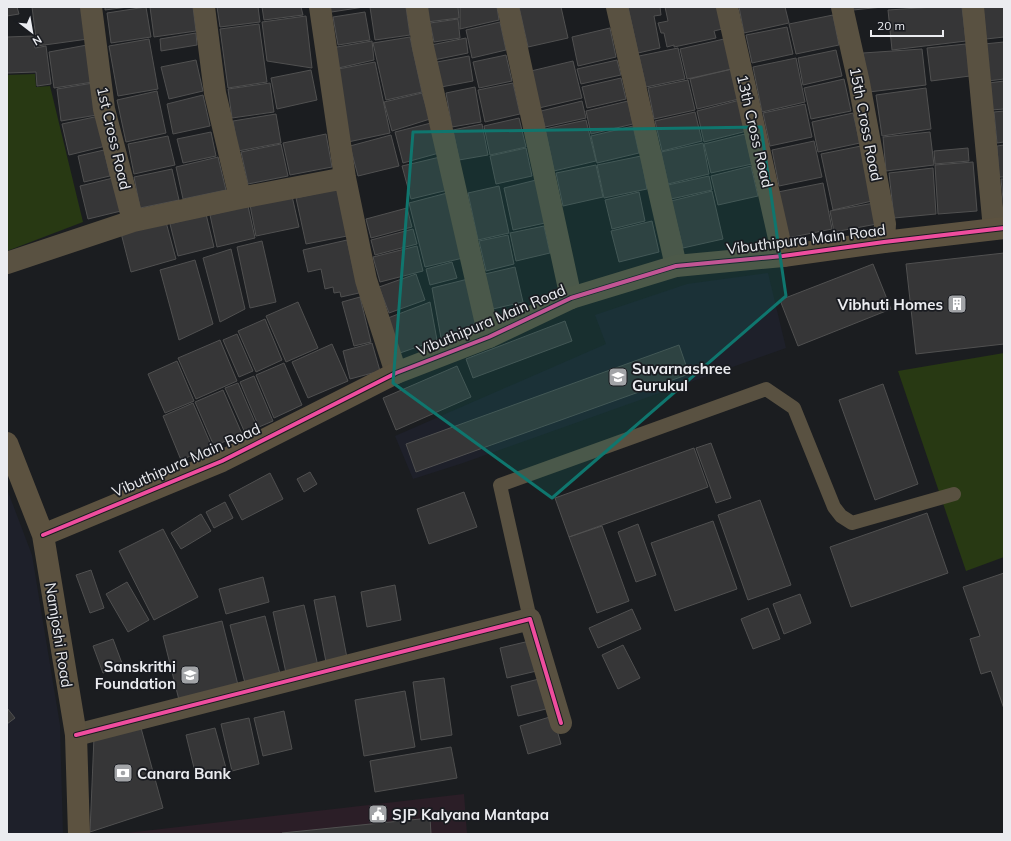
<svg xmlns="http://www.w3.org/2000/svg" width="1011" height="841" viewBox="0 0 1011 841" font-family="Mulish,sans-serif">
<rect width="100%" height="100%" fill="#1b1d20"/>
<path fill="#2b1e27" d="M464 794 467 834H118Z"/>
<path fill="#1e202a" d="M768 273 786 348 463 463 413 479 395 436 606 344 595 315 687 284Z
M7 489 32 555 60 725 63 834H7Z"/>
<path fill="#283913" d="M35 74 36 87 50 86 83 222 7 251V75Z
M1004 353V557L966 571 898 371Z"/>
<path fill="#363637" stroke="#505050" d="M7 7H17L19 14 7 16Z
M32 7H84L88 39 37 46Z
M105 7H128L105 10Z
M146 7 151 37 111 43 107 13Z
M150 7H193L196 31 154 37Z
M217 7H258L260 22 220 27Z
M262 7H301L303 15 264 20Z
M324 7H364L325 13Z
M370 7H406L410 35 375 40Z
M426 7H458L459 18 427 22Z
M460 7H497L499 20 460 29Z
M519 7H561L568 38 528 47Z
M628 7H660L661 15 654 16 660 48 638 53Z
M665 7H717L722 29 714 31 716 38 674 47V45L667 47 664 33H661L658 23 668 21Z
M739 7H785L789 23 744 33Z
M853 7H883L853 10Z
M934 7H962L966 41 892 50 888 10Z
M983 7H1004V37L986 39Z
M365 12 370 40 338 45 333 17Z
M833 15 839 45 796 54 789 24Z
M306 16 312 68 267 61 262 22Z
M458 19 460 38 434 42 430 23Z
M500 22 506 50 472 58 466 30Z
M259 24 267 82 228 88 220 29Z
M787 27 793 54 752 63 746 35Z
M610 28 616 57 578 66 572 37Z
M196 33 197 45 161 51 160 39Z
M34 36 35 48 46 46 51 84 37 86 36 72 7 73V37Z
M410 37 422 92 386 100 373 43Z
M466 38 468 53 434 60 431 45Z
M149 39 158 89 118 96 109 46Z
M724 39 732 69 687 79 680 49Z
M372 41 374 60 334 69 331 48Z
M1004 42V79L988 81 984 44Z
M966 44 970 76 931 81 927 48Z
M87 45 93 82 54 88 49 52Z
M678 48 685 79 646 87 639 56Z
M922 49 926 85 869 92 863 53Z
M836 50 842 76 803 85 798 58Z
M506 55 512 81 479 88 473 62Z
M469 56 473 81 441 87 437 62Z
M796 58 805 102 762 112 753 67Z
M196 60 203 91 169 99 161 67Z
M617 60 621 75 581 84 577 69Z
M573 61 582 98 539 108 531 71Z
M375 62 390 133 348 142 333 70Z
M732 69 739 99 697 109 690 79Z
M311 70 317 100 277 109 271 78Z
M621 78 626 99 587 108 582 87Z
M844 79 851 111 811 119 804 88Z
M688 80 695 110 654 119 648 88Z
M1004 81V109L991 110 989 83Z
M93 83 97 115 61 121 57 89Z
M270 83 274 112 232 118 228 89Z
M513 83 520 114 485 122 478 90Z
M475 87 481 122 452 127 446 93Z
M926 88 931 129 882 136 876 95Z
M157 91 166 133 126 142 117 100Z
M422 93 430 119 392 131 384 102Z
M203 95 210 126 173 134 167 104Z
M740 100 747 131 704 142 697 111Z
M582 101 586 118 545 127 541 111Z
M628 101 633 124 591 134 586 111Z
M805 104 812 137 770 146 763 113Z
M1004 111V142L997 143 994 112Z
M695 112 702 141 662 151 655 121Z
M853 113 860 143 818 152 812 122Z
M276 114 281 143 238 151 233 121Z
M99 116 106 146 69 155 62 124Z
M519 118 526 147 490 155 484 126Z
M586 120 596 161 554 171 545 129Z
M431 123 439 153 403 163 395 132Z
M482 124 488 155 459 160 453 130Z
M633 126 639 153 597 163 591 136Z
M211 132 216 156 183 163 177 139Z
M930 132 934 165 886 171 883 137Z
M326 134 332 167 290 175 283 143Z
M745 134 752 164 711 173 704 144Z
M391 135 399 166 358 176 350 146Z
M168 136 175 165 134 174 128 144Z
M814 141 822 177 779 186 772 150Z
M703 143 709 174 668 184 661 152Z
M281 144 288 176 248 184 241 152Z
M1004 145V177H999L997 146Z
M861 146 872 201 833 210 821 154Z
M526 148 532 176 496 184 490 156Z
M968 148 969 161 935 164 934 151Z
M104 150 110 176 84 182 78 156Z
M641 156 647 189 604 198 597 165Z
M218 157 226 190 183 199 176 167Z
M440 157 448 190 411 199 402 166Z
M973 162 977 211 938 214 935 165Z
M596 165 603 197 563 206 556 173Z
M751 166 758 196 718 205 711 176Z
M933 168 936 214 894 218 889 173Z
M172 169 179 200 140 208 134 177Z
M709 176 712 190 671 199 668 185Z
M113 178 121 211 88 219 80 186Z
M1001 179H1004V209Z
M536 180 545 223 513 230 504 188Z
M823 183 832 229 788 238 778 192Z
M499 186 509 233 478 240 468 193Z
M337 189 347 236 306 244 296 198Z
M712 191 723 239 683 248 671 201Z
M639 192 645 221 612 229 605 200Z
M447 193 463 258 425 267 409 203Z
M292 196 299 227 256 236 250 205Z
M874 203 877 224 834 232 830 211Z
M248 206 255 238 217 247 210 215Z
M407 208 412 227 371 238 366 219Z
M206 214 214 247 178 256 170 224Z
M652 221 659 252 619 262 611 231Z
M166 222 176 259 131 272 121 233Z
M544 226 550 253 516 261 510 233Z
M413 229 417 244 375 255 371 240Z
M508 235 514 264 486 271 479 241Z
M347 240 359 293 341 297 340 292 334 293 333 287 325 289 321 269 308 272 303 250Z
M262 241 276 302 250 308 237 247Z
M417 246 423 271 380 282 373 257Z
M231 249 245 309 220 322 203 258Z
M1004 253V344L916 354 906 264Z
M195 260 213 324 179 340 160 270Z
M452 262 457 278 430 285 426 269Z
M873 264 891 309 798 346 780 300Z
M515 267 523 302 493 309 485 274Z
M416 274 425 300 389 313 379 287Z
M468 279 479 322 441 338 432 288Z
M360 297 371 342 354 346 342 302Z
M298 302 318 348 286 362 266 316Z
M430 302 437 340 400 353 388 318Z
M265 319 282 360 256 372 238 331Z
M565 321 572 341 473 378 466 359Z
M237 334 253 371 239 377 223 340Z
M220 340 237 381 196 399 178 358Z
M372 343 380 371 350 379 343 351Z
M332 344 348 381 308 398 292 362Z
M679 345 689 374 416 472 406 444Z
M177 361 194 401 165 413 148 374Z
M284 363 302 405 274 418 256 375Z
M457 366 471 397 396 430 383 398Z
M254 376 273 421 259 427 240 382Z
M238 383 257 427 245 433 225 388Z
M883 384 918 484 875 500 839 400Z
M223 390 242 434 214 446 195 402Z
M193 403 212 447 181 460 163 416Z
M711 443 731 498 716 503 696 448Z
M694 448 708 487 569 537 555 498Z
M310 472 317 484 304 492 297 479Z
M270 473 283 499 242 520 229 495Z
M464 492 477 527 429 544 417 509Z
M760 500 791 585 748 600 718 515Z
M225 502 233 518 214 528 206 512Z
M927 513 948 573 851 607 830 547Z
M201 514 211 531 181 549 171 533Z
M713 521 737 589 675 611 651 543Z
M638 524 656 575 636 582 618 532Z
M602 526 629 601 597 613 569 537Z
M163 529 198 597 154 620 119 551Z
M91 570 104 608 90 613 76 575Z
M1004 573V709L991 671 981 674 970 639 980 636 963 587Z
M263 577 269 602 226 614 219 589Z
M127 582 149 620 128 632 106 594Z
M395 585 401 620 367 627 361 592Z
M800 594 811 623 784 634 773 604Z
M335 596 348 663 327 667 314 600Z
M304 605 318 666 286 673 273 612Z
M768 608 780 639 753 649 741 619Z
M632 609 641 629 598 648 589 628Z
M265 616 280 674 245 683 230 625Z
M222 621 238 685 179 700 163 636Z
M113 639 123 666 103 673 93 646Z
M538 639 545 669 507 678 500 648Z
M623 645 640 678 618 689 602 655Z
M547 677 554 707 518 716 511 686Z
M444 678 452 735 421 740 413 682Z
M405 691 415 747 364 756 355 700Z
M7 708 15 718 7 724Z
M284 711 292 749 263 756 254 718Z
M553 716 561 744 528 754 520 726Z
M249 718 259 764 232 771 221 724Z
M141 728 163 808 90 832 94 737Z
M215 728 226 768 196 776 186 735Z
M451 747 457 778 375 792 370 761Z
M430 818 431 834H282V833Z"/>
<g fill="none" stroke-linecap="round" stroke-linejoin="round">
<path stroke="#595141" stroke-width="14" d="M530 619 500 485 766 389 794 408 834 507 841 516 852 523 954 494"/>
<path stroke="#595141" stroke-width="22" d="M91 7 104 109 133 221
M204 7 215 93 240 198
M320 7 345 178 366 280 396 373
M417 7 423 47 489 337
M508 7 571 298
M617 7 676 266
M727 7 783 256
M842 7 859 83 885 224 884 242
M973 7 994 229
M7 263 133 221 240 198 345 178
M76 735 530 619 561 723"/>
<path stroke="#5c5240" stroke-width="22" d="M7 443 43 535 76 735 79 834
M43 535 222 461 396 373 489 337 571 298 676 266 783 256 884 242 1004 228"/>
<defs>
<path id="cycleway" d="M43 535 222 461 396 373 489 337 571 298 676 266 783 256 884 242 1004 228
M76 735 530 619 561 723"/>
</defs>
<use href="#cycleway" stroke="#1a1c21" stroke-width="6"/>
<use href="#cycleway" stroke="#ef4d9e" stroke-width="4"/>
</g>
<path fill="#0f766e" fill-opacity="0.2" stroke="#0f766e" stroke-width="3" stroke-linejoin="round" d="M761 127 786 296 552 498 393 383 413 132Z"/>
<defs>
<symbol id="building-square" viewBox="-11 -11 22 22"><rect x="-9" y="-9" width="18" height="18" rx="4" fill="#a2a4a7" stroke="#1a1c21"/><path d="M-4-6H4V6H1V3H-1V6H-4ZM-2.5-4.3h1.7v1.8h-1.7ZM.8-4.3h1.7v1.8H.8ZM-2.5-1h1.7V.8h-1.7ZM.8-1h1.7V.8H.8Z" fill="#fff"/></symbol>
<symbol id="school-square" viewBox="-11 -11 22 22"><rect x="-9" y="-9" width="18" height="18" rx="4" fill="#a2a4a7" stroke="#1a1c21"/><path d="M0-5L7-2L0 1L-7-2ZM-4 1L0 2.5L4 1V4Q0 6-4 4Z" fill="#fff"/></symbol>
<symbol id="bank-square" viewBox="-11 -11 22 22"><rect x="-9" y="-9" width="18" height="18" rx="4" fill="#a2a4a7" stroke="#1a1c21"/><path d="M-6-4H6V4H-6ZM0-2.3a2.3 2.3 0 1 0 0 4.6a2.3 2.3 0 1 0 0-4.6Z" fill="#fff"/></symbol>
<symbol id="civic-square" viewBox="-11 -11 22 22"><rect x="-9" y="-9" width="18" height="18" rx="4" fill="#a2a4a7" stroke="#1a1c21"/><path d="M-.6-6.5H3V-4.5H.6V-3L4-1V1h2V6H-6V1h2V-1L-.6-3ZM-1.2 2.5V6h2.4V2.5Z" fill="#fff"/></symbol>
</defs>
<g fill-rule="evenodd">
<use href="#building-square" x="946" y="293" width="22" height="22"/>
<use href="#school-square" x="607" y="366" width="22" height="22"/>
<use href="#school-square" x="179" y="664" width="22" height="22"/>
<use href="#bank-square" x="112" y="762" width="22" height="22"/>
<use href="#civic-square" x="367" y="803" width="22" height="22"/>
</g>
<g text-anchor="middle" dominant-baseline="central" stroke-width="3.5" stroke-linejoin="round" paint-order="stroke">
<g font-size="15" fill="#ebecf0" stroke="#1a1c21">
<text transform="translate(866 124) rotate(79)">15th Cross Road</text>
<text transform="translate(755 131) rotate(77)">13th Cross Road</text>
<text transform="translate(114 138) rotate(77)">1st Cross Road</text>
<text transform="translate(806 239) rotate(-7)">Vibuthipura Main Road</text>
<text transform="translate(491 320) rotate(-23)">Vibuthipura Main Road</text>
<text transform="translate(186 460) rotate(-24)">Vibuthipura Main Road</text>
<text transform="translate(59 635) rotate(81)">Namjoshi Road</text>
</g>
<g font-size="15" font-weight="bold" fill="#ebecf0" stroke="#1a1c21" text-anchor="start">
<text x="943" y="304" text-anchor="end">Vibhuti Homes</text>
<text x="632" y="368">Suvarnashree<tspan x="632" dy="17">Gurukul</tspan></text>
<text x="176" y="666" text-anchor="end">Sanskrithi<tspan x="176" dy="17">Foundation</tspan></text>
<text x="137" y="773">Canara Bank</text>
<text x="392" y="814">SJP Kalyana Mantapa</text>
</g>
</g>
<rect width="1011" height="841" fill="none" stroke="#ebecf0" stroke-width="16"/>
<g transform="translate(32 32) rotate(149)" stroke="#1a1c21" stroke-width="3" paint-order="stroke">
<path d="M0-3L7 15L0 10L-7 15Z" fill="#ebecf0"/>
<text y="-6" font-size="11" font-weight="bold" text-anchor="middle" fill="#ebecf0">N</text>
</g>
<path d="M871 30v6h72v-6" fill="none" stroke="#ebecf0" stroke-width="2"/>
<text x="877" y="30" font-size="12" fill="#ebecf0" stroke="#1a1c21" stroke-width="3" paint-order="stroke">20 m</text>
</svg>
